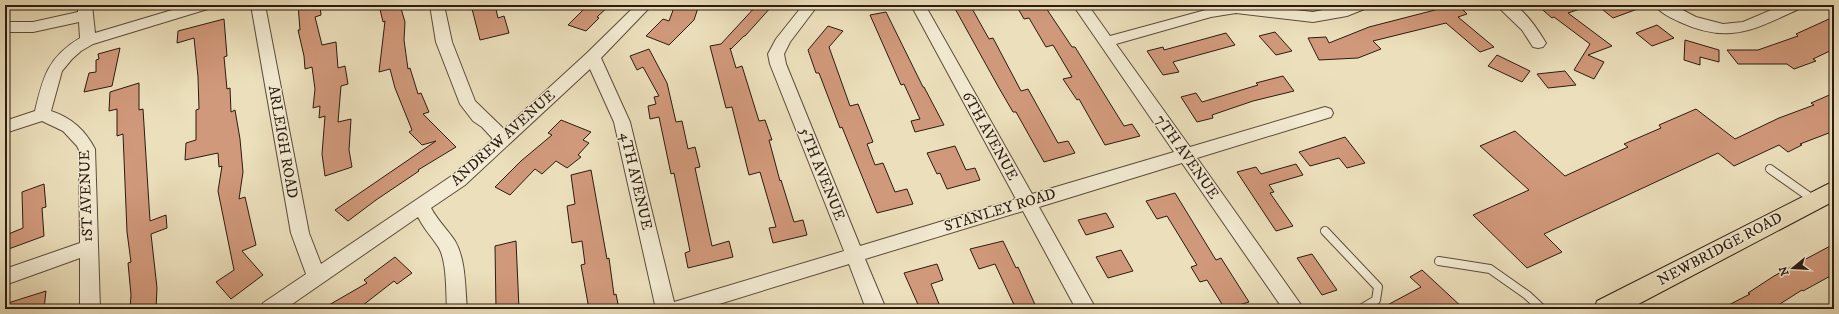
<svg xmlns="http://www.w3.org/2000/svg" width="1839" height="314" viewBox="0 0 1839 314" font-family="'IM FELL DW Pica',serif">
<rect width="100%" height="100%" fill="#ece0bc"/>
<filter id="stains"><feTurbulence type="fractalNoise" baseFrequency=".005" numOctaves="4"/><feColorMatrix values="0 0 0 0 .2 0 0 0 0 .09 0 0 0 0 .02 0 0 0 .5 -.17"/></filter>
<radialGradient id="worn" r=".72"><stop offset=".6" stop-color="#630" stop-opacity="0"/><stop offset="1" stop-color="#630" stop-opacity=".3"/></radialGradient>
<path fill="#d1997b" stroke="#2b1b0f" d="M298 5H320L321 15 315 17 322 45 336 42 338 68 345 66 348 84 341 86 338 122 351 119 349 150 352 167 325 176 322 154 325 116 319 118 320 106 313 108 315 89 312 67 305 69 304 56 298 30H300Z
M379 5H400L405 22 404 40 408 69 410 68 418 94 421 93 429 112 423 114 456 147 418 170 419 171 376 200 348 221 335 210 436 141 422 145 409 132 412 130 395 88 390 69 379 72 385 21 383 22Z
M471 5H495L498 18 504 16 509 33 480 40Z
M588 5H610L597 17 599 18 586 31 568 25Z
M675 5H699L694 20 669 45 646 36 663 19 669 21Z
M757 5H773L745 36H744L731 49 730 48 736 68 742 66 759 121 765 120 772 140H769L780 181 781 180 794 222 803 220 807 235 773 243 769 228 776 227 760 172 749 175 732 107 726 108 710 46 721 44Z
M953 5H970L989 39 993 38 1021 91 1028 89 1058 143 1068 141 1075 153 1044 162 1016 112H1013L999 88Z
M1016 5H1044L1072 47H1075L1124 126 1132 124 1140 136 1105 145 1079 99 1077 100 1063 79 1072 77 1053 45 1046 47 1029 18 1024 19Z
M1445 5H1458L1467 14 1458 17 1494 47 1480 52 1446 23 1373 41 1381 49 1358 58 1319 60 1308 38 1326 37 1329 43 1369 27 1435 10 1433 8Z
M1537 5H1583V8L1568 13 1612 46 1588 55 1604 62 1594 79 1574 70 1590 44 1554 17 1552 18Z
M1597 5H1643V7L1613 18Z
M886 12 923 87H924L944 125 915 132 911 121 920 119 904 84 901 85 870 15Z
M224 19 227 56 224 57 227 89 230 88 231 112 235 110 240 139 243 172 239 199 245 197 256 245 242 251 263 275 231 299 216 282 234 270 218 191 222 166 219 167 218 153 185 160 186 143 196 140V110L199 109 198 77 194 38 177 43 178 31Z
M1829 19 1834 22V49L1813 59 1816 61 1794 69 1787 64H1738L1727 50H1758L1798 36 1796 34Z
M1657 25 1674 38 1652 46 1636 33Z
M828 26 843 31 829 47 850 106 858 104 873 142 867 144 875 165 883 163 895 192 907 189 913 204 877 213 842 127 840 128 819 73H816L808 50Z
M1275 32 1292 51 1276 55 1259 36Z
M1226 33 1235 45 1173 62 1179 72 1163 75 1147 51 1163 47 1164 50Z
M1685 40 1719 50V62L1700 57V65L1684 60Z
M120 48 112 86 84 92 89 73 96 72V60L99 59 98 54Z
M649 49 667 83 676 122 682 121 688 149 695 147 700 167 695 168 712 246 729 241 733 257 688 268 685 253 690 251 674 173 671 174 659 117 650 119 648 106 656 104 654 97 659 96 643 67 637 70 630 56Z
M1497 55 1530 71 1522 82 1488 66Z
M1565 71 1576 85 1548 88 1537 74Z
M1283 76 1294 91 1253 101 1212 115 1213 118 1197 122 1181 97 1196 93 1202 102 1258 85 1256 83Z
M139 83V110L143 109 150 221 166 215 167 228 151 234 157 288 156 309H130L131 295 128 263 131 262 127 232 123 134 117 136V109L109 111 110 92Z
M1834 93V131L1800 144 1802 145 1788 152 1779 145 1734 166 1718 153 1544 234 1562 252 1527 268 1473 215 1529 190 1480 146 1515 131 1565 176 1628 147 1624 144 1661 128 1659 125 1696 109 1735 139 1779 118 1814 105 1811 103Z
M561 120 591 132 583 140 589 143 578 155 581 157 567 168 556 161 542 174 535 169 510 195 495 187 521 161 552 135 548 133Z
M1345 137 1365 163 1347 168 1339 158 1310 166 1299 152Z
M955 146 966 170 975 168 980 180 947 189 940 173 937 174 927 153Z
M1296 164 1303 175 1269 185 1274 192 1270 193 1293 226 1276 231 1237 172 1256 167 1261 174Z
M591 170 607 259 609 258 614 295 616 294 619 309H589L581 265 585 264 582 241 572 243 567 206 575 204 571 175Z
M44 184 46 207 42 208 44 236 6 250V235L23 228 22 192Z
M1175 193 1216 260 1221 258 1249 302 1225 309 1207 280 1200 282 1191 267 1197 265 1167 216 1157 219 1146 201Z
M1106 213 1114 227 1086 235 1078 220Z
M516 241 519 309H496L495 246Z
M1003 241 1016 268 1018 267 1037 309H1016L995 264 979 269 970 249Z
M1834 244V274L1803 291 1802 290 1772 309H1721L1750 294 1748 293 1774 276Z
M1121 250 1133 271 1108 278 1096 257Z
M1312 254 1337 290 1322 295 1297 258Z
M395 257 412 273 397 284 394 281 358 309H322L367 283 364 280Z
M937 264 943 280 931 284 941 309H920L904 273Z
M1422 270 1464 309H1380L1421 287 1410 277Z
M46 291 44 309H5V304Z"/>
<g fill="none" stroke-linecap="round" stroke-linejoin="round">
<defs>
<path id="service" d="M1770 169 1814 200
M1325 231 1378 287 1376 300 1361 309
M1439 261 1490 269 1527 295 1542 309"/>
<path id="minor" d="M78 5H92L95 33 189 5H213L211 8 93 44 81 51 72 59 62 71 51 111C72 118 85 130 95 149L100 309H80V258L5 285V269L80 243 79 150 77 146 63 131 42 121 5 133V121L35 111C43 77 48 57 80 38L79 22 33 32H5V22H33L78 12Z
M251 5H265L309 233 321 264 453 175 493 139 482 127 473 121 460 104 436 42 430 5H444L452 42 475 101 504 129 587 53 636 5H652L601 58 630 122 674 302 844 251 770 64 768 54 776 39 803 5H818L790 42 784 54 786 64 860 246 1016 199 911 5H925L1032 194 1174 152 1073 5H1088L1110 36 1224 5H1253L1313 12 1347 5H1369L1367 8 1347 16 1313 22 1236 13 1211 17 1116 44 1190 147 1325 107 1331 109 1333 113 1331 117 1197 158 1304 309H1283L1182 163 1039 207 1096 309H1076L1023 211 865 259 886 309H866L849 264 703 309H656L614 122 590 69 465 185 431 208C438 221 448 230 455 241 466 260 465 288 467 309H447C446 293 447 262 439 248 432 237 424 229 418 217L285 309H260L263 303 306 274 291 233Z
M1496 5C1501 5 1507 4 1512 5 1524 8 1540 33 1546 43L1543 47 1538 48 1533 47 1522 30Z
M1655 5H1673L1696 17 1723 24 1743 22 1783 5H1803L1801 8C1755 29 1730 45 1680 22 1671 18 1660 13 1655 5Z"/>
<path id="primary" d="M1834 181V201L1629 309H1594L1597 301Z"/>
</defs>
<use href="#service" stroke="#5b4c3a" stroke-width="10"/>
<use href="#minor" stroke="#5b4c3a" stroke-width="2"/>
<use href="#primary" stroke="#2b1b0f" stroke-width="2"/>
<use href="#service" stroke="#f3ebd3" stroke-width="8"/>
<use href="#minor" fill="#f3ebd3" fill-rule="evenodd"/>
<use href="#primary" fill="#ece0bc" fill-rule="evenodd"/>
</g>
<g text-anchor="middle" dominant-baseline="central" stroke-width="3" stroke-linejoin="round" paint-order="stroke">
<g font-size="15" fill="#2b1b0f" stroke="#f3ebd3">
<text transform="translate(990 136) rotate(61)">6TH AVENUE</text>
<text transform="translate(503 138) rotate(-42)">ANDREW AVENUE</text>
<text transform="translate(283 142) rotate(80)">ARLEIGH ROAD</text>
<text transform="translate(1187 157) rotate(55)">7TH AVENUE</text>
<text transform="translate(822 174) rotate(68)">5TH AVENUE</text>
<text transform="translate(636 181) rotate(77)">4TH AVENUE</text>
<text transform="translate(86 196) rotate(-92)">1ST AVENUE</text>
<text transform="translate(1000 210) rotate(-17)">STANLEY ROAD</text>
<text transform="translate(1720 249) rotate(-28)">NEWBRIDGE ROAD</text>
</g>
</g>
<rect width="1839" height="314" fill="none" stroke="#ece0bc" stroke-width="20"/>
<rect x="6" y="6" width="1827" height="302" fill="none" stroke="#2b1b0f" stroke-width="2"/>
<rect x="10" y="10" width="1819" height="294" fill="none" stroke="#2b1b0f"/>
<g transform="translate(1793 268) rotate(252)" stroke="#f3ebd3" stroke-width="3" paint-order="stroke">
<path d="M0-3L7 15L0 10L-7 15Z" fill="#2b1b0f"/>
<text y="-6" font-size="11" font-weight="bold" text-anchor="middle" fill="#2b1b0f">N</text>
</g>
<rect width="100%" height="100%" filter="url(#stains)"/>
<rect width="100%" height="100%" fill="url(#worn)"/>
</svg>
